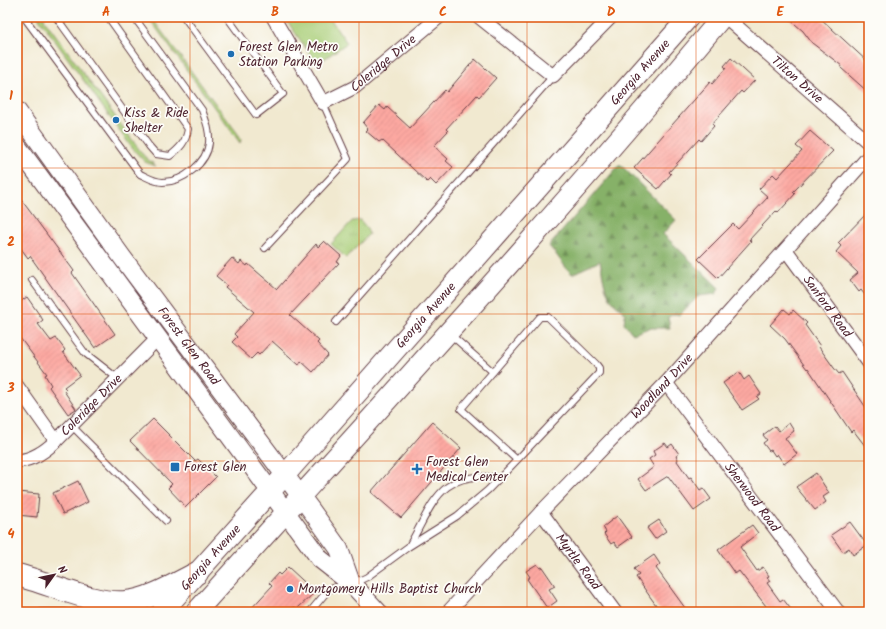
<svg xmlns="http://www.w3.org/2000/svg" width="886" height="629" viewBox="0 0 886 629" font-family="Kalam,sans-serif">
<defs>
<pattern id="forest-firs" width="22" height="20" patternUnits="userSpaceOnUse"><rect width="22" height="20" fill="#86b168"/><path d="M5 1l3.5 6h-7zM16 11l3.5 6h-7z" fill="#708f56"/></pattern>
<pattern id="park-tufts" width="24" height="20" patternUnits="userSpaceOnUse"><rect width="24" height="20" fill="#a9ce78"/><path d="M3 7l-1-3M5 7V3M7 7l1-3M15 17l-1-3M17 17v-4M19 17l1-3" fill="none" stroke="#93b068"/></pattern>
<pattern id="building-hatch" width="6" height="6" patternUnits="userSpaceOnUse"><rect width="6" height="6" fill="#fda8a1"/><path d="M-1 1l2-2M0 6l6-6M5 7l2-2" fill="none" stroke="#da908b"/></pattern>
</defs>
<rect width="100%" height="100%" fill="#fdfcf7"/>
<filter id="ink" filterUnits="userSpaceOnUse"><feTurbulence type="fractalNoise" baseFrequency=".025" numOctaves="2"/><feDisplacementMap in="SourceGraphic" scale="8" xChannelSelector="R" yChannelSelector="G"/><feConvolveMatrix kernelMatrix="1 2 1 2 8 2 1 2 1" color-interpolation-filters="sRGB"/></filter>
<filter id="wash" filterUnits="userSpaceOnUse"><feTurbulence type="fractalNoise" baseFrequency=".012" numOctaves="4" result="noise"/><feDisplacementMap in="SourceGraphic" scale="16" xChannelSelector="R" yChannelSelector="G"/><feGaussianBlur stdDeviation="0.9" result="paint"/><feColorMatrix in="noise" values="0 0 0 0 0 0 0 0 0 0 0 0 0 0 0 0 0 1.4 0 .05"/><feComposite in="paint" operator="in"/></filter>
<g filter="url(#wash)">
<rect width="100%" height="100%" fill="#f1e9d0"/>
<path fill="#a9ce78" stroke="#7a7652" d="M38 17H45L44 19 144 156 156 166 145 162 132 148Z
M148 17H151L238 134 241 140 240 143Z
M284 17H329L347 43 317 64Z"/>
<path fill="url(#forest-firs)" stroke="#68684a" d="M620 164 676 220 663 234 719 288 716 294 699 296 679 315 675 314 668 317 670 328H649L633 334 624 324 625 314C621 308 612 302 610 298 603 285 603 274 600 261L572 274C563 266 558 255 549 246Z"/>
<path fill="url(#park-tufts)" stroke="#7a7652" d="M360 220 367 228 369 234 346 258 331 244 352 221Z"/>
<g id="blocks">
<path fill="url(#building-hatch)" d="M787 17H819L869 63V93L841 68 842 66 812 43 803 31Z
M731 58 755 80 743 93 741 91 712 124 714 126 701 141 699 139 669 172 671 174 658 189 634 168 710 82 712 84 726 68 724 66Z
M475 59 496 78 479 97 477 95 446 129 448 131 434 146 448 159 446 161 453 167 436 185 430 179 427 182 382 140 379 142 366 131 368 129 363 123 379 105 385 110 387 107 410 128 445 90 447 92Z
M810 131 833 151 793 192 795 194 778 213 776 211 749 240 751 241 718 278 698 259 733 224 738 229 768 197 759 189 773 174 777 178 802 151 796 146Z
M17 194 74 271 72 273 115 334 95 348 30 256 28 258 17 243Z
M869 211V300L861 290 859 292 850 280 858 273 836 252 841 246 838 243Z
M324 241 341 256 337 262 339 263 290 315 319 341 317 343 328 355 313 372 301 361 299 365 272 341 259 355 257 353 251 359 232 342 237 337 234 334 254 312 225 287 227 285 216 276 232 258 239 264 241 261 247 266 248 264 277 289 316 244 318 247Z
M27 297 43 320 38 324 51 341 56 338 65 350 63 352 80 375 64 387 66 389 64 391 76 409 68 414 49 387 51 385 45 375 47 374 17 334V304Z
M784 309 790 314 793 310 807 323 805 325 820 346 819 347 834 368 839 374 842 372 869 412V451L853 430 851 432 808 368 807 369 785 339 770 325Z
M739 372 744 380 749 376 761 394 757 397 759 399 742 410 723 383Z
M153 419 195 461 198 459 216 477 186 507 168 488 172 484 130 441Z
M432 422 461 448 401 518 371 492Z
M789 423 794 431 785 438 797 454 784 464 777 454 775 456 771 450 769 451 763 443 767 440 763 435 775 426 779 431Z
M665 443 668 447 672 444 679 454 676 456 678 459 677 461 689 478 691 477 700 490 703 488 711 499 694 511 668 476 646 490 638 479 654 467 649 459 655 455 653 451Z
M816 473 829 493 823 497 826 502 815 510 796 487Z
M78 481 88 502 63 514 53 493Z
M17 492 39 494 37 517 17 515Z
M617 516 632 537 618 547 614 542 611 544 604 534 606 532 603 527Z
M659 520 666 531 655 539 647 528Z
M850 522 867 545 853 555 849 548 843 552 831 535Z
M752 525 758 533 740 547 757 571 763 567 769 576 767 577 770 581 767 583 780 601 783 599 793 612H766L769 610 739 571 735 574 718 550Z
M654 555 660 564 656 568 688 612H661L636 577 639 575 634 569Z
M537 564 540 568 542 567 555 586 549 589 557 601 547 608 527 579 530 577 526 571Z
M288 567 315 592 297 609 294 607 289 612H248L272 586 269 583 278 573 280 575Z"/>
</g>
</g>
<g filter="url(#ink)">
<use href="#blocks" fill-opacity="0" stroke="#633d44" stroke-width="1"/>
<g fill="none" stroke-linecap="round" stroke-linejoin="round">
<defs>
<path id="lane" d="M24 17 140 174C147 177 154 182 163 182 183 182 207 163 209 143 210 131 206 121 202 110L134 17
M56 17 149 146 156 154 170 156C180 148 186 142 188 129L108 17
M184 17 256 115 283 94 227 17
M265 248 348 159 323 103
M32 280 85 353 117 378
M336 322 553 76
M450 334 493 372
M71 425 166 521
M409 546C434 503 439 469 500 478
M42 612H65
M310 612 329 589 352 584 367 577 408 547 457 516 488 490 517 460 461 409 540 317H548L596 364 599 368V373L517 460"/>
<g id="street">
<path id="s1" d="M273 17 323 103 355 87 439 17"/>
<path d="M479 17 553 76 611 17"/>
<path id="s2" d="M726 17 869 143"/>
<path id="s3" d="M786 250 869 363"/>
<path id="s4" d="M666 383 838 612"/>
<path d="M17 386 56 441"/>
<path id="s5" d="M17 461C33 460 45 451 56 441L158 338"/>
<path id="s6" d="M541 512 615 612"/>
<path id="s7" d="M448 612 541 512 666 383 869 156"/>
</g>
<g id="secondary">
<path id="s8" d="M17 111 122 257 311 510 339 549 351 583"/>
<path d="M17 146 320 559 352 584 378 612"/>
</g>
<g id="primary">
<path id="s9" d="M162 612 285 475 689 17"/>
<path d="M196 612C373 415 553 221 722 17"/>
</g>
<path id="highway" d="M17 575C50 583 93 605 126 602 150 600 175 584 197 573"/>
</defs>
<use href="#lane" stroke="#633d44" stroke-width="8"/>
<use href="#street" stroke="#633d44" stroke-width="15"/>
<use href="#secondary" stroke="#633d44" stroke-width="20"/>
<use href="#primary" stroke="#633d44" stroke-width="22"/>
<use href="#highway" stroke="#633d44" stroke-width="24"/>
<use href="#lane" stroke="#fff" stroke-width="6"/>
<use href="#street" stroke="#fff" stroke-width="13"/>
<use href="#secondary" stroke="#fff" stroke-width="18"/>
<use href="#primary" stroke="#fff" stroke-width="20"/>
<use href="#highway" stroke="#fff" stroke-width="22"/>
</g>
</g>
<path fill="none" stroke="#e0560e" stroke-width="1" stroke-opacity="0.55" d="M190 17V612M359 17V612M527 17V612M696 17V612M17 168H869M17 314H869M17 461H869"/>
<g fill="#1f6fb2" stroke="#fdfcf7" stroke-width="1.5">
<circle cx="231" cy="54" r="4"/>
<circle cx="116" cy="120" r="4"/>
<rect x="170" y="462" width="10" height="10" rx="2"/>
<path d="M415 463h4v4h4v4h-4v4h-4v-4h-4v-4h4z"/>
<circle cx="290" cy="589" r="4"/>
</g>
<g text-anchor="middle" dominant-baseline="central" stroke-width="3.5" stroke-linejoin="round" paint-order="stroke">
<g font-size="13" fill="#4a1f2b" stroke="#fdfcf7" text-anchor="start">
<text x="239" y="47">Forest Glen Metro<tspan x="239" dy="15">Station Parking</tspan></text>
<text x="124" y="113">Kiss &amp; Ride<tspan x="124" dy="15">Shelter</tspan></text>
<text x="426" y="462">Forest Glen<tspan x="426" dy="15">Medical Center</tspan></text>
<text x="184" y="467">Forest Glen</text>
<text x="298" y="589">Montgomery Hills Baptist Church</text>
</g>
<g font-size="13" fill="#4a1f2b" stroke="#fdfcf7">
<text stroke="none"><textPath href="#s1" startOffset="172">Coleridge Drive</textPath></text>
<text stroke="none"><textPath href="#s9" startOffset="721">Georgia Avenue</textPath></text>
<text stroke="none"><textPath href="#s2" startOffset="95">Tilton Drive</textPath></text>
<text stroke="none"><textPath href="#s3" startOffset="70">Sanford Road</textPath></text>
<text stroke="none"><textPath href="#s9" startOffset="397">Georgia Avenue</textPath></text>
<text stroke="none"><textPath href="#s8" startOffset="291">Forest Glen Road</textPath></text>
<text stroke="none"><textPath href="#s7" startOffset="311">Woodland Drive</textPath></text>
<text stroke="none"><textPath href="#s5" startOffset="95">Coleridge Drive</textPath></text>
<text stroke="none"><textPath href="#s4" startOffset="143">Sherwood Road</textPath></text>
<text stroke="none"><textPath href="#s9" startOffset="73">Georgia Avenue</textPath></text>
<text stroke="none"><textPath href="#s6" startOffset="62">Myrtle Road</textPath></text>
</g>
</g>
<rect width="886" height="629" fill="none" stroke="#fdfcf7" stroke-width="44"/>
<g transform="translate(54 575) rotate(57)" stroke="#fdfcf7" stroke-width="3" paint-order="stroke">
<path d="M0-3L7 15L0 10L-7 15Z" fill="#4a1f2b"/>
<text y="-6" font-size="11" font-weight="bold" text-anchor="middle" fill="#4a1f2b">N</text>
</g>
<rect x="22" y="22" width="842" height="585" fill="none" stroke="#e0560e" stroke-width="1.5"/>
<g font-size="13" text-anchor="middle" font-weight="bold" fill="#e0560e">
<text x="106" y="16">A</text>
<text x="275" y="16">B</text>
<text x="443" y="16">C</text>
<text x="611" y="16">D</text>
<text x="780" y="16">E</text>
<text x="11" y="100">1</text>
<text x="11" y="246">2</text>
<text x="11" y="392">3</text>
<text x="11" y="538">4</text>
</g>
</svg>
